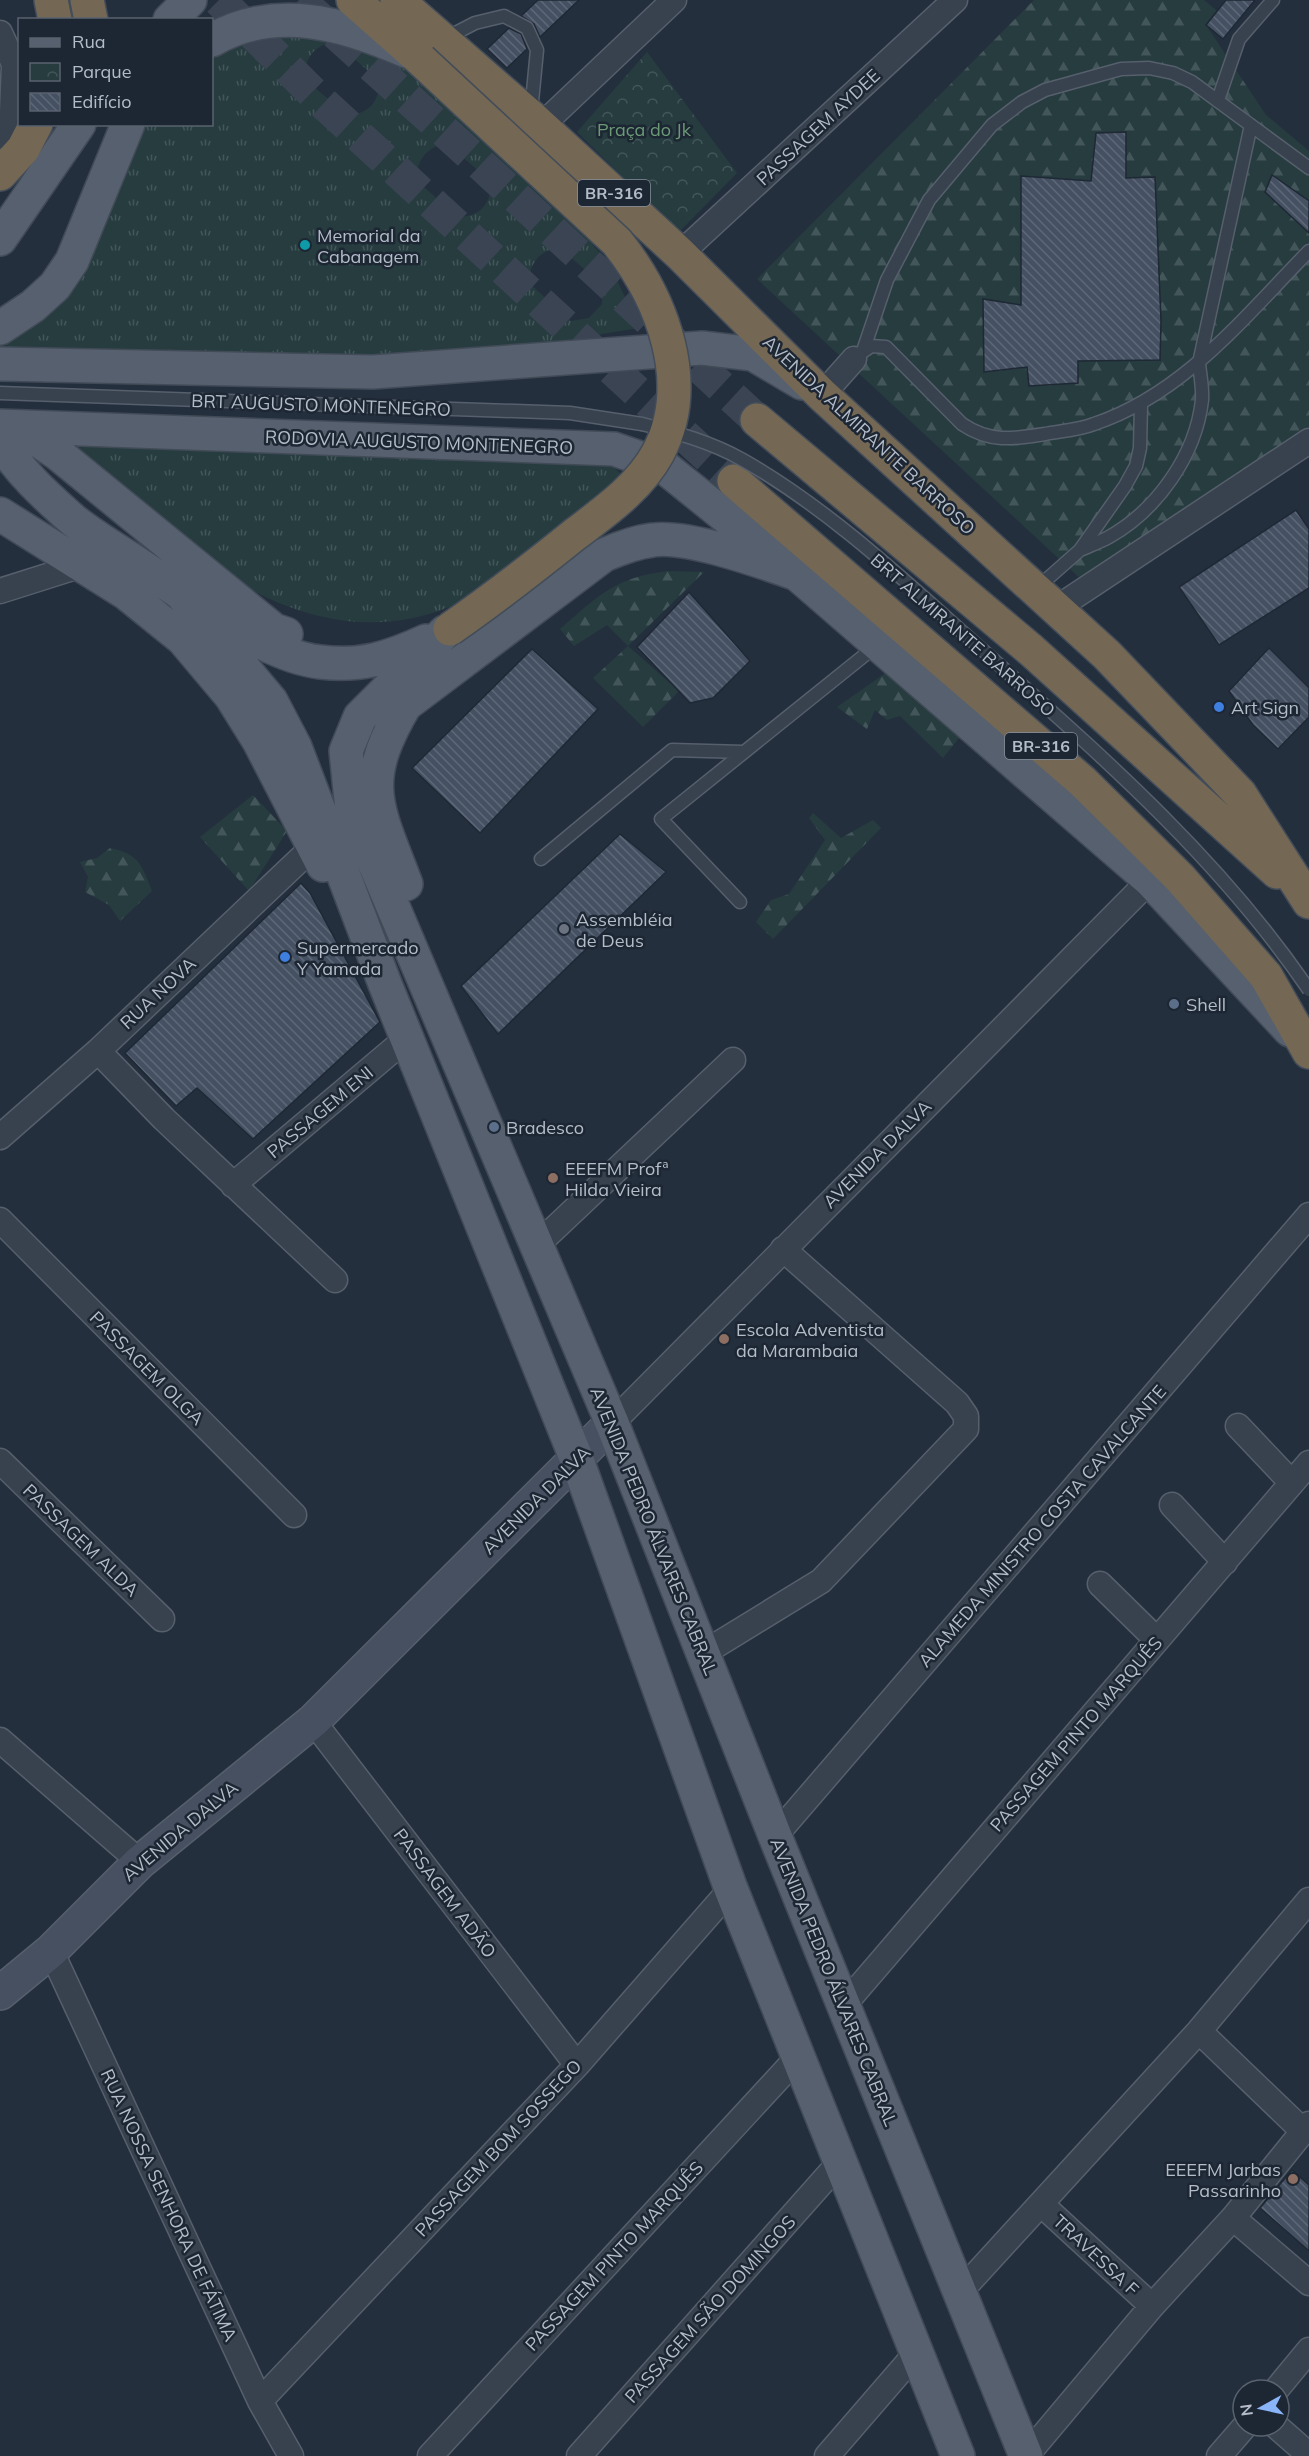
<svg xmlns="http://www.w3.org/2000/svg" width="1309" height="2456" viewBox="0 0 1309 2456" font-family="Mulish,sans-serif">
<defs>
<pattern id="grass-tufts" width="24" height="20" patternUnits="userSpaceOnUse" patternTransform="scale(1.5)"><rect width="24" height="20" fill="#263c3f"/><path d="M3 7l-1-3M5 7V3M7 7l1-3M15 17l-1-3M17 17v-4M19 17l1-3" fill="none" stroke="#435659"/></pattern>
<pattern id="forest-firs" width="22" height="20" patternUnits="userSpaceOnUse" patternTransform="scale(1.5)"><rect width="22" height="20" fill="#263c3f"/><path d="M5 1l3.5 6h-7zM16 11l3.5 6h-7z" fill="#435659"/></pattern>
<pattern id="park-crowns" width="20" height="18" patternUnits="userSpaceOnUse" patternTransform="scale(1.5)"><rect width="20" height="18" fill="#263c3f"/><path d="M2 6a3 3 0 1 1 6 0M12 15a3 3 0 1 1 6 0" fill="none" stroke="#435659"/></pattern>
<pattern id="building-back-hatch" width="6" height="6" patternUnits="userSpaceOnUse" patternTransform="scale(1.5)"><rect width="6" height="6" fill="#455162"/><path d="M-1 5l2 2M0 0l6 6M5-1l2 2" fill="none" stroke="#5d6877"/></pattern>
</defs>
<rect width="100%" height="100%" fill="#242f3e"/>
<path fill="url(#grass-tufts)" fill-rule="evenodd" d="M308 31 405 64 583 233 611 267 639 328C573 338 507 353 440 356 295 364 149 353 4 347L28 328 89 256 113 206 143 125 212 124V50ZM328 43H337L378 80C381 102 368 115 346 115L305 79C304 61 311 49 328 43ZM440 145H449L490 181C493 203 480 217 458 217L417 181C416 163 423 151 440 145ZM552 249H561L603 285 602 304 589 318 571 321 530 284C528 267 536 255 552 249Z
M66 441 575 458 612 466 624 477C583 508 542 539 501 570 485 581 467 600 449 607 378 636 305 621 241 584Z"/>
<path fill="url(#forest-firs)" d="M1034 0H1204L1217 11 1206 25 1266 115 1309 151V433L1083 581 757 279Z
M668 571 704 572 628 646 679 691 643 727 593 678 628 646 607 625 574 646 560 629C600 595 613 578 668 571Z
M887 672 963 733 943 758 900 716 887 720 875 710 867 729 837 707Z
M253 795 287 831 249 891 200 837Z
M813 813 841 838 873 820 881 828 773 939 756 922 771 900 789 894 825 840 809 818Z
M110 848C139 854 142 865 152 891L120 921 109 905 85 892 88 877 80 862 97 858Z"/>
<path fill="url(#park-crowns)" d="M647 52 737 173 679 232 577 132Z"/>
<path fill="url(#building-back-hatch)" stroke="#1f2835" stroke-width="1.5" d="M538 0H579L540 37 534 24 521 16Z
M1226 0H1255L1223 39 1206 25Z
M509 28 521 34 527 49 507 68 487 49Z
M1126 132V178L1155 177 1161 321 1160 360 1078 361V383L1029 386 1027 367 984 372 983 299 1021 305V176L1091 181 1096 133Z
M1272 175 1309 201V233L1265 192Z
M1296 510 1309 529V588L1219 645 1179 587Z
M689 592 750 661 713 698 690 703 637 647Z
M1269 648 1309 688V717L1278 749 1253 725 1229 691Z
M532 649 598 709 480 833 412 768Z
M620 834 666 872 498 1034 461 986Z
M301 883 310 893 380 1022 253 1139 197 1088 176 1106 125 1053Z
M1292 2170 1309 2185V2251L1260 2208Z"/>
<g fill="none" stroke-linecap="round" stroke-linejoin="round">
<path stroke="#3a4453" stroke-width="33" stroke-dasharray="33 16" stroke-linecap="butt" d="M219 0 322 102 734 481
M299 0 474 158 757 420"/>
<defs>
<path id="lane" d="M444 39 475 23 504 16 527 28 537 50 531 112
M1218 100 1239 39 1273 0
M863 351 887 280 929 200 992 125 1022 102 1045 90 1121 69 1149 68 1173 73 1192 82 1309 168
M861 353 871 346 886 347 962 424C990 443 1013 439 1045 434 1061 431 1079 430 1094 424 1184 394 1245 316 1309 251
M0 393 570 413 642 424
M1080 550C1089 546 1100 542 1109 537 1157 510 1196 455 1202 400 1203 388 1200 375 1199 363L1251 125
M1037 588 1080 550 1125 486 1136 466 1140 448 1141 404
M541 859 672 750 743 752
M740 902 661 819 876 646"/>
<path id="street" d="M0 33 14 64 12 113 0 136
M541 126 674 0
M680 254 955 0
M822 395 854 359
M0 591 82 565
M1057 608 1309 441
M98 1051 164 1119 335 1280
M0 1137 98 1051 313 847
M233 1185 407 1038
M0 1220 294 1515
M537 1245 733 1060
M612 1423 1150 880
M1238 1426 1292 1483
M0 1461 162 1619
M1172 1505 1225 1562
M1100 1584 1157 1640
M702 1654 821 1581 966 1429V1416L957 1403 783 1249
M313 1721 577 2065
M0 1740 140 1862
M775 1836 1309 1215
M51 1951 260 2401 291 2456
M843 2006 1309 1463
M1199 2031 1303 2131
M1041 2204 1152 2306
M1233 2218 1309 2283
M959 2293 1199 2031 1309 1900
M1276 2390 1309 2350
M260 2401 577 2065 731 1889
M1276 2426 1309 2455
M430 2456 799 2056
M579 2456 840 2162
M827 2456 917 2352
M1026 2456 1152 2306 1233 2218 1309 2124
M1219 2456 1245 2426"/>
<path id="secondary" d="M0 1993 51 1951 140 1862 313 1721 612 1423"/>
<path id="primary" d="M170 20 190 0
M212 40C275 4 343 23 406 51
M0 239 79 124
M0 328 33 306 55 286 72 261 128 124
M0 364 373 372 702 348 753 354 802 383
M0 426 614 449 663 466 782 562
M20 428 57 453 274 630 286 634
M0 440C17 470 47 497 73 520 94 537 119 551 141 566 188 597 264 656 320 662 361 667 389 658 426 641
M0 514 126 593 183 639 231 696 259 741 323 865
M178 590 271 701 295 747 385 984 577 1460 731 1889 958 2456
M445 632 360 717 346 751 352 810 612 1423 775 1836 1026 2456
M406 884C376 805 359 783 405 705L604 555C620 548 636 542 653 540 688 535 763 562 797 574L1150 880 1290 1030"/>
<path id="highway" d="M51 0 55 20
M87 0 91 20
M353 0 421 60
M397 0 530 116 680 254 822 395 1107 655 1240 794 1309 902
M0 174 23 149 36 124
M757 420 1031 650 1277 872
M734 481 1083 782 1180 878 1266 976 1309 1052"/>
</defs>
<use href="#lane" stroke="#565f6c" stroke-width="15"/>
<use href="#street" stroke="#565f6c" stroke-width="27"/>
<use href="#secondary" stroke="#565f6c" stroke-width="36"/>
<use href="#primary" stroke="#414a57" stroke-width="36"/>
<use href="#highway" stroke="#434c59" stroke-width="36"/>
<use href="#lane" stroke="#38414e" stroke-width="12"/>
<use href="#street" stroke="#38414e" stroke-width="24"/>
<use href="#secondary" stroke="#465061" stroke-width="33"/>
<use href="#primary" stroke="#56606e" stroke-width="33"/>
<use href="#highway" stroke="#746855" stroke-width="33"/>
<defs>
<path id="lane-bridge" d="M642 424C678 433 711 442 743 460 829 509 904 580 977 645 1097 752 1218 856 1309 990"/>
<path id="highway-bridge" d="M421 60 617 242C662 299 695 383 658 453 639 488 604 512 574 535 533 568 493 599 450 629"/>
</defs>
<use href="#lane-bridge" stroke="#565f6c" stroke-width="15" stroke-linecap="butt"/>
<use href="#highway-bridge" stroke="#434c59" stroke-width="36" stroke-linecap="butt"/>
<use href="#lane-bridge" stroke="#38414e" stroke-width="12"/>
<use href="#highway-bridge" stroke="#746855" stroke-width="33"/>
</g>
<circle fill="#0f9aa8" stroke="#1d2633" stroke-width="2" cx="305" cy="245" r="6"/>
<g fill="#3f7fe0" stroke="#1d2633" stroke-width="2">
<circle cx="1219" cy="707" r="6"/>
<circle cx="285" cy="957" r="6"/>
</g>
<circle fill="#6b7280" stroke="#1d2633" stroke-width="2" cx="564" cy="929" r="6"/>
<g fill="#5c6f8a" stroke="#1d2633" stroke-width="2">
<circle cx="1174" cy="1004" r="6"/>
<circle cx="494" cy="1127" r="6"/>
</g>
<g fill="#8d6e63" stroke="#1d2633" stroke-width="2">
<circle cx="553" cy="1178" r="6"/>
<circle cx="724" cy="1339" r="6"/>
<circle cx="1293" cy="2179" r="6"/>
</g>
<g text-anchor="middle" dominant-baseline="central" stroke-width="5" stroke-linejoin="round" paint-order="stroke">
<g fill="#1d2633" stroke="#878f9c" stroke-width="1.5">
<rect x="578" y="180" width="72" height="26" rx="4.5"/>
<rect x="1005" y="733" width="72" height="26" rx="4.5"/>
</g>
<g font-size="16" font-weight="bold" fill="#b4bcc9">
<text x="614" y="193">BR-316</text>
<text x="1041" y="746">BR-316</text>
</g>
<g font-size="18" fill="#b4bcc9" stroke="#1d2633">
<text transform="translate(818 127) rotate(-43)">PASSAGEM AYDEE</text>
<text transform="translate(321 405) rotate(2)">BRT AUGUSTO MONTENEGRO</text>
<text transform="translate(869 435) rotate(43)">AVENIDA ALMIRANTE BARROSO</text>
<text transform="translate(419 442) rotate(2)">RODOVIA AUGUSTO MONTENEGRO</text>
<text transform="translate(963 635) rotate(41)">BRT ALMIRANTE BARROSO</text>
<text transform="translate(158 993) rotate(-43)">RUA NOVA</text>
<text transform="translate(320 1112) rotate(-40)">PASSAGEM ENI</text>
<text transform="translate(877 1154) rotate(-45)">AVENIDA DALVA</text>
<text transform="translate(147 1368) rotate(45)">PASSAGEM OLGA</text>
<text transform="translate(536 1500) rotate(-45)">AVENIDA DALVA</text>
<text transform="translate(1042 1526) rotate(-49)">ALAMEDA MINISTRO COSTA CAVALCANTE</text>
<text transform="translate(654 1531) rotate(68)">AVENIDA PEDRO ÁLVARES CABRAL</text>
<text transform="translate(81 1540) rotate(44)">PASSAGEM ALDA</text>
<text transform="translate(1076 1734) rotate(-49)">PASSAGEM PINTO MARQUÊS</text>
<text transform="translate(180 1831) rotate(-40)">AVENIDA DALVA</text>
<text transform="translate(445 1893) rotate(53)">PASSAGEM ADÃO</text>
<text transform="translate(834 1982) rotate(68)">AVENIDA PEDRO ÁLVARES CABRAL</text>
<text transform="translate(498 2148) rotate(-47)">PASSAGEM BOM SOSSEGO</text>
<text transform="translate(169 2205) rotate(65)">RUA NOSSA SENHORA DE FÁTIMA</text>
<text transform="translate(1096 2255) rotate(43)">TRAVESSA F</text>
<text transform="translate(614 2256) rotate(-47)">PASSAGEM PINTO MARQUÊS</text>
<text transform="translate(710 2309) rotate(-48)">PASSAGEM SÃO DOMINGOS</text>
</g>
<g font-size="18" fill="#6b9a76" stroke="#1d2633">
<text x="644" y="129">Praça do Jk</text>
</g>
<g font-size="18" fill="#b4bcc9" stroke="#1d2633" text-anchor="start">
<text x="317" y="235">Memorial da<tspan x="317" dy="21">Cabanagem</tspan></text>
<text x="1231" y="707">Art Sign</text>
<text x="576" y="919">Assembléia<tspan x="576" dy="21">de Deus</tspan></text>
<text x="297" y="947">Supermercado<tspan x="297" dy="21">Y Yamada</tspan></text>
<text x="1186" y="1004">Shell</text>
<text x="506" y="1127">Bradesco</text>
<text x="565" y="1168">EEEFM Profª<tspan x="565" dy="21">Hilda Vieira</tspan></text>
<text x="736" y="1329">Escola Adventista<tspan x="736" dy="21">da Marambaia</tspan></text>
<text x="1281" y="2169" text-anchor="end">EEEFM Jarbas<tspan x="1281" dy="21">Passarinho</tspan></text>
</g>
</g>
<rect x="18" y="18" width="195" height="108" fill="#1d2633" stroke="#59626f" stroke-width="1.5"/>
<rect x="30" y="38" width="30" height="9" fill="#56606e" stroke="#59626f" stroke-width="1.5"/>
<text x="72" y="48" font-size="18" fill="#b4bcc9">Rua</text>
<rect x="30" y="63" width="30" height="18" fill="url(#park-crowns)" stroke="#59626f" stroke-width="1.5"/>
<text x="72" y="78" font-size="18" fill="#b4bcc9">Parque</text>
<rect x="30" y="93" width="30" height="18" fill="url(#building-back-hatch)" stroke="#59626f" stroke-width="1.5"/>
<text x="72" y="108" font-size="18" fill="#b4bcc9">Edifício</text>
<g transform="translate(1261 2408) rotate(262)"><circle r="28" fill="#1d2633" stroke="#59626f" stroke-width="1.5"/>
<path d="M0-4.5L10 22L0 15L-10 22Z" fill="#8ab4f8"/>
<text y="-9" font-size="16" font-weight="bold" text-anchor="middle" fill="#b4bcc9">N</text>
</g>
</svg>
